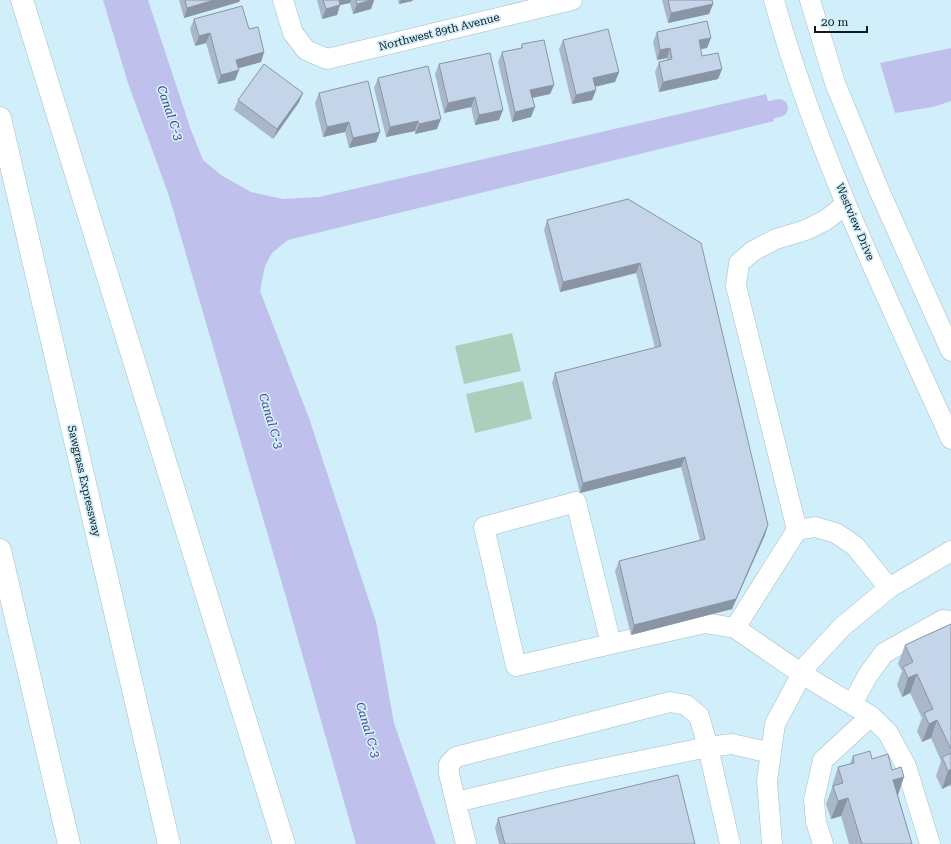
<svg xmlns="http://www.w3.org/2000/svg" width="951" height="844" viewBox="0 0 951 844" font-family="'Roboto Serif',serif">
<rect width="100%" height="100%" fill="#d1effa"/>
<path fill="#abcfbb" d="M512 333 521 371 464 384 455 346Z
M523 381 532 419 475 433 466 394Z"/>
<path fill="#bfc0eb" d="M103 0H148L191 130 203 160 221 175 251 192 283 199 319 197 766 94 774 121 288 240 272 253 265 266 260 291 309 418 376 622 394 723 436 844H356L288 604 169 196 128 83Z
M951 48V101L933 107 895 113 880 63Z"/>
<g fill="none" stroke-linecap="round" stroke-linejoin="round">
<path stroke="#bfc0eb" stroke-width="18" d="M748 115 779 108"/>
<defs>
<path id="minor" d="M283 0 293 33 306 50 327 59 572 0
M774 0C816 152 886 295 951 439
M810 0 835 83 879 190 951 351
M797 530 736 286 739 263 753 251 776 239 806 230 826 220 846 204
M889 588 855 546 836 533 815 527 797 530 735 628 802 674 871 716 888 733 906 766 930 844
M611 644 516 666 484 527 576 502 611 644 705 623 735 628
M852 704 868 675 884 653 943 620 951 621
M456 802 562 777 708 747 732 744 771 753
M466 844 449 774V764L456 757 670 702 686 705 699 716 708 747 730 844
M772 844 767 781 775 724 806 666 842 627 889 588 951 551
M823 844 816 822 814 800 823 760 871 716"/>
<path id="highway" d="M22 0 284 844
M0 118 169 844
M0 550 69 844"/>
</defs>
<use href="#minor" stroke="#a0bdc7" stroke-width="21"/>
<use href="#highway" stroke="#a0bdc7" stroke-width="23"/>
<use href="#minor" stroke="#fff" stroke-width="20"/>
<use href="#highway" stroke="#fff" stroke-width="22"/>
</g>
<path fill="#a9b7c9" d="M179 0H240L239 2 184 18Z
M317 0H374L371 9 353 14 350 3 340 5 337 15 322 19Z
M398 0H413L412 1 399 4Z
M662 0H712L713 4 709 14 668 23Z
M194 19 249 29 264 52 261 62 238 68 239 70 235 80 218 84 206 43 195 46 190 29Z
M657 32 707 48 701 49 702 56 722 69 718 79 659 92 655 72 659 62 667 60V58L657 60 653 42Z
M563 40 619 72 615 82 595 87 596 90 592 100 572 104 559 49Z
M522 44 554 85 550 94 532 98 531 117 512 122 498 62 502 52 521 48Z
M490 53 499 120 475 125 471 107 444 113 435 74 439 64Z
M378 78 437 129 415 134V131L386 137 374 88Z
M303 93 299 102 273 139 234 110 238 100Z
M319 93 380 132 376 142 349 148 345 132 323 137 315 103Z
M628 199 765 535 732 609 631 635 615 571 619 561 700 540 681 467 580 493 552 383 555 373 655 348 636 273 560 292 544 230 547 220Z
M951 624V787L950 785 942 789 936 776 941 761 931 738 922 742 917 731 922 718 910 693 902 697 897 685 902 671 898 664 905 645Z
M853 756 872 759 898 795 912 844H849L841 816 831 819 826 804 832 788V786L838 767 850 764Z
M498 818 695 844H499L495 828Z"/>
<path fill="#8995a4" d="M214 0H240L239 2 184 18 187 8Z
M337 0H351L350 3 340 5 337 15 322 19 326 9Z
M371 0H374L371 9 353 14 357 4Z
M401 0H413L412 1 399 4Z
M713 4 709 14 668 23 671 13Z
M210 33 206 43 195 46 199 36Z
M711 38 707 48 695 50 699 40Z
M670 48 667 58 657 60 660 50Z
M264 52 261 62 232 70 236 60Z
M722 69 718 79 659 92 663 82Z
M239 70 235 80 218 84 221 75Z
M619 72 615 82 589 88 593 78Z
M554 85 550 94 527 99 530 90Z
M596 90 592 100 572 104 576 95Z
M303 93 299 102 273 139 277 129Z
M475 97 471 107 444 113 448 103Z
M535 107 531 117 512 122 515 112Z
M503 110 499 120 475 125 479 115Z
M441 119 437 129 415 134 419 124Z
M418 121 415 131 386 137 390 127Z
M349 122 345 132 323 137 327 127Z
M380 132 376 142 349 148 353 138Z
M640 263 636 273 560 292 563 282Z
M685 457 681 467 580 493 583 483Z
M768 525 765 535 732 609 631 635 634 625Z
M917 674 910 693 902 697 908 678Z
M937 720 931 738 922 742 929 724Z
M951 769V783L950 785 942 789 948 771Z
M904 777 898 795 886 799 893 780Z
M848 798 841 816 831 819 838 801Z"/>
<path fill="#c4d5ea" stroke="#8995a4" d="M185 0H214L187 8Z
M323 0H339L340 5 326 9Z
M356 0H371L357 4Z
M668 0H712L713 4 671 13Z
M242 6 249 29 258 27 264 52 236 60 239 70 221 75 210 33 199 36 194 19Z
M707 21 711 38 699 40 702 56 718 53 722 69 663 82 659 62 672 59 670 48 660 50 657 32Z
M608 29 619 72 593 78 596 90 576 95 563 40Z
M544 40 554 85 530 90 535 107 515 112 502 52 522 48V44Z
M490 53 503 110 479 115 475 97 448 103 439 64Z
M264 64 303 93 277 129 238 100Z
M428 66 441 119 419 124 418 121 390 127 378 78Z
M368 81 380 132 353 138 349 122 327 127 319 93Z
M628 199 701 243 768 525 736 599 634 625 619 561 705 539 685 457 583 483 555 373 661 346 640 263 563 282 547 220Z
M951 624V749L937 720 929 724 924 713 933 709 917 674 908 678 903 667 913 662 905 645Z
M870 751 872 759 888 754 892 770 901 767 904 777 893 780 912 844H862L848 798 838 801 833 786 843 783 838 767 854 763 853 756Z
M951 753V769L948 771 942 757Z
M678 775 695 844H505L498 818Z"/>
<g text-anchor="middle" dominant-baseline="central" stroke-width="3.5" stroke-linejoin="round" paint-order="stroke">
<g font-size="11" fill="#101a1e" stroke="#d1effa">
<text transform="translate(439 32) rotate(-14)">Northwest 89th Avenue</text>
<text transform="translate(855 222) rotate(67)">Westview Drive</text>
<text transform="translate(84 481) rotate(77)">Sawgrass Expressway</text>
</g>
<g font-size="12" font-style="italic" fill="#423f76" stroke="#d1effa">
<text transform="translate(170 113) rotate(71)">Canal C-3</text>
<text transform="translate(271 421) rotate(73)">Canal C-3</text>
<text transform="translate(368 730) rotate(73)">Canal C-3</text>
</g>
</g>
<path d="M815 26v6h52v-6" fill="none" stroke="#101a1e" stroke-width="2"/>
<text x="821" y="26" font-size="12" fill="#101a1e" stroke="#d1effa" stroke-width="3" paint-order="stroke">20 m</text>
</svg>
